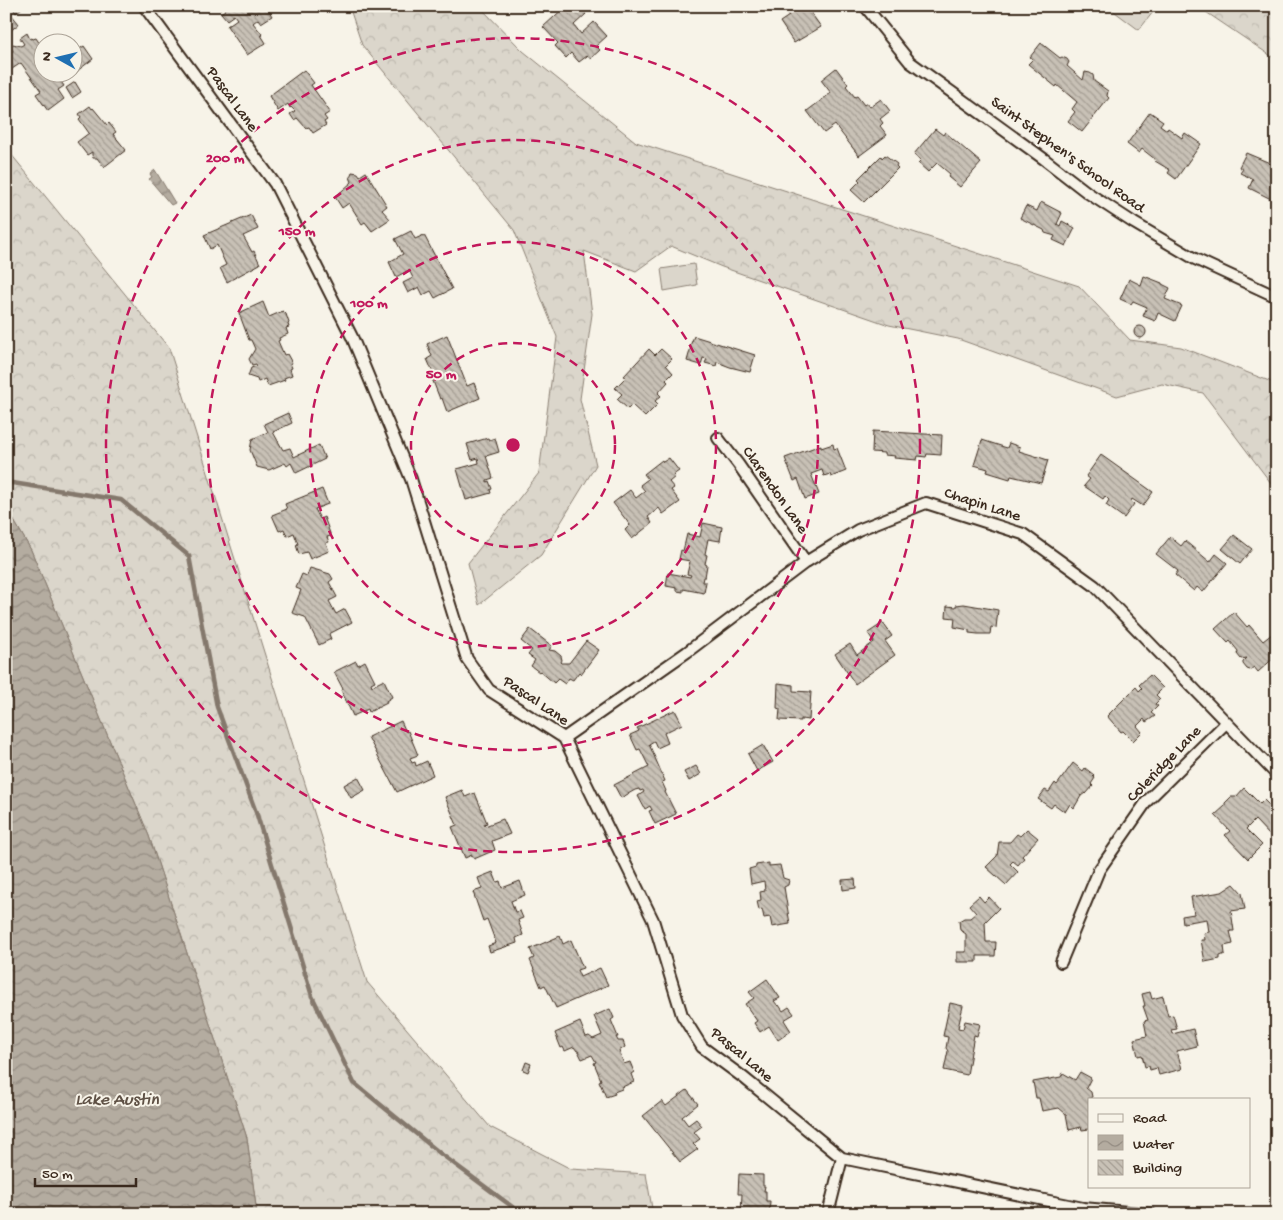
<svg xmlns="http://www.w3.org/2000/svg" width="1283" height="1220" viewBox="0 0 1283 1220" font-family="'Gochi Hand',sans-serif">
<defs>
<pattern id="forest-crowns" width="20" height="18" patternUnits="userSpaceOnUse" patternTransform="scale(1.25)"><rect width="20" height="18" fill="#dbd6cb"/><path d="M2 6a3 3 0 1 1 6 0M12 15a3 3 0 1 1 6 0" fill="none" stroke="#bdb8ae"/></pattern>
<pattern id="water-waves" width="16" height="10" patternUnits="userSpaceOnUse" patternTransform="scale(1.25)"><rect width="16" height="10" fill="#b4aca0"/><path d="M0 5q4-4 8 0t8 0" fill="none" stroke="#948c82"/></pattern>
<pattern id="building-back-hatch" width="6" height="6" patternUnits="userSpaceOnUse" patternTransform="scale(1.25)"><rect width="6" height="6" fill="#c8c1b6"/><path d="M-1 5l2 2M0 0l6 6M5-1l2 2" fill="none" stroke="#a49d93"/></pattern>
</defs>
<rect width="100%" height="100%" fill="#f7f3e8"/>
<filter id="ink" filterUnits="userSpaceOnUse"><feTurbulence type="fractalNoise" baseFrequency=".02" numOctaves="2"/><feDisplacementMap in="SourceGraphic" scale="10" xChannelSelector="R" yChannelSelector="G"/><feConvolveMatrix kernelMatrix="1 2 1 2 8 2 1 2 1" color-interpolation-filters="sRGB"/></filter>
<g filter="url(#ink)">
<path fill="url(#forest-crowns)" stroke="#8b8074" d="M349 6H479L523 51 636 142 1079 286 1130 340 1181 347 1277 384V491L1203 393 1162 384 1117 396 958 339 889 325 722 267 671 246 636 271 584 251 592 314 580 399 596 465 541 555 479 605 468 563 539 473 557 337 514 230 362 45Z
M1197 6H1277V60Z
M6 148 169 348 367 982 490 1127 571 1169 646 1174 653 1214H257L247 1138 149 836 31 550 6 507Z"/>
<path fill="#dbd6cb" stroke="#8b8074" d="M1107 6H1145L1153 12 1139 30Z
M694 264 697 285 664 291 661 269Z"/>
<path fill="url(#water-waves)" stroke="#84786c" d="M155 170 175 203 171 205 149 179 152 177 150 174Z
M6 507 31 550 149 836 247 1138 257 1214H6Z"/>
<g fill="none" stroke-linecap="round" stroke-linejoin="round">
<path stroke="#84786c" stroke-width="4.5" d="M6 482 121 500 189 556 217 707 257 815 312 996 354 1083 441 1154 522 1214"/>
</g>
<path fill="url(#building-back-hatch)" stroke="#3b2a1e" d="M6 6H10L9 7 13 12 11 14 19 24 6 34Z
M11 6H24L16 13Z
M218 6H266L272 16 261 23 258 19 253 23 262 34 261 35 266 43 247 55 227 26 237 19 234 15 227 20 221 13 225 10 223 7 220 9Z
M566 6H579L586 14 574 25 581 34 594 22 607 36 596 46 600 50 590 59 587 56 579 62 571 53 566 58 555 46 558 43 543 27Z
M782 6H806L821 27 794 43 780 22 789 16Z
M27 33 30 39 32 38 33 39 36 38 42 47V53L40 55 42 58 40 61 42 64V72H49L54 79 63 72H71L60 80 64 86 58 90 64 99 48 111 36 94 41 91 21 63 6 73V55L13 51 10 47 13 44 21 46 24 44 20 38Z
M1041 43 1060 58 1062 57 1067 59 1069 62 1067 66 1083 80 1085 72 1090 73 1093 75 1094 81 1108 91 1107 96 1109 98 1082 132 1068 121 1075 112 1072 109 1077 102 1057 85 1056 87 1028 64 1033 59 1030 57Z
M84 46 93 59 73 74 72 54Z
M836 68 848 84 846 86 855 97 857 96 864 105 867 103 870 107 881 99 890 111 880 119 883 123 880 126 887 135 859 156 835 125 824 133 807 111 831 93 821 80Z
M304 70 314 83 311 85 330 112 324 116 327 120 324 122 326 125 313 133 309 127 306 128 297 118 294 120 290 114 295 111 291 107 290 108 288 104 278 111 269 96Z
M75 82 81 92 72 98 66 88Z
M90 106 92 109 93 108 107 125 109 123 116 132 113 134 126 150 104 167 97 158H93L92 155V152L87 155 77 142 89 133 79 119 81 117 79 114Z
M1150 112 1163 121 1160 125 1167 130 1168 128 1182 138 1185 133 1201 144 1176 179 1168 173 1170 170 1155 161 1156 160 1142 149 1139 153 1127 144Z
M935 129 943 135 945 132 981 163 960 187 948 177 950 174 937 163 928 172 918 163 921 160 914 154Z
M1246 153 1277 166V188L1271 199 1249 188 1253 179 1240 173 1243 169 1239 167Z
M885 155 897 164 896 166 898 168 864 202 851 190 860 181 858 179 881 156 882 158Z
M352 172 358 173 360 176 366 172 387 206 382 210 390 219 372 231 365 222 362 224 349 203 342 208 335 197 352 182 350 177Z
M1041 202 1062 213 1057 224 1060 226 1062 221 1075 228 1066 246 1053 240 1055 236 1045 233 1044 230 1020 218 1026 206 1037 211Z
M251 215 258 229 243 236 252 252 254 251 260 264 227 282 220 268 226 265 217 245 210 249 204 235Z
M411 231 415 239 424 235 452 289 435 298 431 291 423 295 419 287 408 293 403 283 413 278 409 270 396 277 389 262 403 254 395 239Z
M1144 276 1162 283V284L1170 288 1165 299 1182 306 1175 321 1158 313 1155 321 1143 316 1147 307 1133 301 1131 304 1120 299 1129 279 1141 285Z
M263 302 269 317 283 311 286 314 289 323 288 324 289 327 286 328 288 334 279 338 280 340 278 341 284 355 287 354 292 363H290L292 368 290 369 292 375 284 378 285 380 268 386 265 379 258 382 257 379 248 376 251 368 257 366 256 364 252 365 249 359 255 349 251 340H249L239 313Z
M1134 332a6 6 0 1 1 12 0a6 6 0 1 1-12 0Z
M447 335 467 386 474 383 480 398 447 412 442 398 440 399 431 376 434 375 427 359 432 356 427 344Z
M694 336 755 355 750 372 730 367 717 362 716 366 705 363 707 359 703 358 701 365 687 361 691 347 690 346Z
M649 349 655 355 661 349 672 359 666 365 673 373 666 380 668 382 658 393 661 396 655 401 658 404 645 417 632 405 628 409 617 399 622 394 615 388 626 377 624 376Z
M288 413 292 423 273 432 283 450 290 448 294 457 319 445 325 459 296 473 291 463 287 466 285 463 269 470 257 467 250 450 252 439 268 432 264 424Z
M873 431 942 435 941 455 927 454 926 457 918 456 917 460 894 458 895 456 884 455V453L872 452Z
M488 438 489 440 495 438 499 452 486 456 493 478 487 480V482L489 481 492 489 490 490 491 493 466 500 457 469 479 463 478 458 472 460 467 444Z
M982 440 1007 448 1009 443 1020 447 1019 451 1048 460 1041 483 1011 476 1010 479 987 472 988 469 974 465Z
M833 444 834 449 837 448 846 471 831 477 830 474 824 476 822 470 811 474 819 494 805 499 798 479 794 481 785 458 821 445V448Z
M1101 455 1153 492 1143 506 1132 499 1131 501 1134 504 1124 518 1106 505 1109 500 1105 496 1103 499 1084 486 1090 479 1086 476Z
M669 458 679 471 673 475 675 477 669 482 674 488 671 490 680 502 663 514 659 508 648 517 652 523 632 539 625 530 630 525 613 503 630 490 636 498 645 491 640 485 648 479 644 474 662 460 663 462Z
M322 489 328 504 315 509 320 519 324 517 331 536 327 537 329 542 326 543 329 551 310 559 307 552 299 554 296 545 298 544 294 533 287 536 284 529 279 531 272 515 287 509 285 504Z
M703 523 722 527 720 541 708 539 705 554 707 555 705 564 707 565 705 577H703L702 582H706L704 593 683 589V592L677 591V588L666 586 668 573 690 577 691 575 687 574 690 561 679 559 681 550 683 551 687 534 700 537Z
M1234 535 1252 549 1240 564 1222 549Z
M1170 537 1181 546 1185 541 1210 562 1216 554 1227 563 1203 592 1197 587 1194 591 1175 575 1178 571 1156 554Z
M310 568 330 574 333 579 329 582 337 597 329 601 336 614 345 609 352 622 329 634 331 639 319 645 305 617 292 613 301 590 296 588 302 574 307 576Z
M964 604 998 610 996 628 991 627 990 634H978L969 633V630L954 627 955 618 946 617 947 606 956 607V605Z
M1234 612 1247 627 1249 625 1263 641 1277 630V655L1258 672 1254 667 1250 670 1247 669 1243 664V662L1247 658 1241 659 1237 654 1238 651 1230 641 1228 643 1215 629Z
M883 623 892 636 885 641 895 655 855 684 835 654 850 644 857 655 874 642 868 633Z
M530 629 552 646 549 650 555 651 561 656 562 660 561 662 562 663H569L586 641 599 650 581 674 579 672 573 680 569 678 565 684 558 679 554 683 540 671 539 672 531 666 535 660 528 655 532 650 521 641Z
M356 661 358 665 365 661 375 681 371 683 372 686 384 680 392 697 386 701 387 703 369 712 368 709 353 716 341 690 343 689 334 672Z
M1150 675 1163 688 1156 695 1160 699 1155 704 1158 706 1151 713 1155 716 1146 722 1144 719 1137 726 1142 732 1133 741 1123 731 1121 732 1107 716 1136 687 1139 691 1142 688 1139 685Z
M778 683 793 685V691L811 692 809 720 801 719V721L779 720 780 709 777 708Z
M675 710 682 724 664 733 668 743 657 748 654 741 649 744 665 781 662 782 666 791 665 792 676 814 655 824 649 811 652 810 650 806 645 809 638 796 644 792 643 790 640 791 639 789 635 790 621 798 614 785 649 767 640 749 637 750 630 735 639 731 637 728Z
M401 721 406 732 408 731 418 755 410 758 412 763 415 762 416 766 427 761 433 775 397 792 368 737Z
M763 745 773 762 757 771 748 754Z
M1073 763 1083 771 1085 768 1094 775 1093 776 1095 778 1091 784 1093 786 1086 794 1085 793 1081 796 1074 808 1070 804 1065 812 1054 804 1051 808 1038 799 1045 790 1049 792 1055 783 1057 785Z
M696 766 701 774 689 781 684 772Z
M358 777 365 790 351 798 344 785Z
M1244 788 1260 804 1264 800 1277 813V831L1271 837 1255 820 1246 829 1262 845 1248 859 1225 835 1230 831 1215 815 1225 806V803L1231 797H1236Z
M462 790 465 797 475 793 487 823 484 824 485 826 503 819 510 834 492 841 495 850 474 859 472 855 465 858 452 827 457 825 445 797Z
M1027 829 1038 838 1022 856 1024 858 1018 865 1013 861 1010 864 1018 872 1006 885 986 867 997 856 999 842H1010L1017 834 1020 836Z
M769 863V866L780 865 783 878 789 880 788 885 784 887 790 924 772 927 770 917 764 918 762 909 759 910 757 901 761 900 760 892 765 891 764 881 751 884 749 869 756 867V865Z
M493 872 497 882 500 881 502 888 520 881 525 895 511 901 515 912 520 911 523 918 518 920 523 935 516 938 517 943 490 952 488 946 496 943 487 919 483 921 473 892 482 889 478 878Z
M855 879 856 888 843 890 842 880Z
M1234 884 1242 893 1245 909 1231 911 1234 931H1230L1233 944 1224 946 1225 954 1220 956V959L1205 962 1201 940H1205L1204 933 1209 932 1207 919 1183 923 1182 916 1194 914 1191 897 1222 892Z
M979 896 984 902 989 897 999 908 985 922 986 942H996L995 956H977V962H957V952H966V934L960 930 959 921 964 918H970L976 913 969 905Z
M560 936 563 944 571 940 583 968 577 970 580 977 600 968 608 985 556 1008 545 985 541 987 530 960 534 958 530 949Z
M767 979 780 998 774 1001 778 1006 779 1005 783 1011 789 1007 794 1014 784 1020 791 1031 778 1040 769 1026 760 1032 754 1023 757 1021 745 1004 754 998 749 992Z
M1150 992 1152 999 1163 996 1168 1016 1173 1015 1177 1029 1171 1030 1172 1034 1193 1029 1197 1046 1177 1051 1182 1069 1159 1075 1157 1068 1150 1070 1149 1066 1145 1067 1142 1055 1138 1056 1134 1039 1147 1036 1144 1021 1148 1020 1143 1006H1145L1142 994Z
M950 1003 963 1006 958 1028 963 1029 965 1021 980 1024 977 1036 974 1035 967 1075 944 1070 948 1051 946 1048 948 1037 943 1036Z
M610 1009 614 1018 611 1020 618 1037H616L618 1041H623L625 1047 619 1051 624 1064 630 1062 634 1072 631 1074 634 1082 622 1087V1089L614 1092 615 1094 606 1097 599 1081 601 1080 594 1063 596 1062 592 1055 582 1059 578 1051H577L574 1047 565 1051 563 1047 561 1048 555 1033 580 1022 586 1037 589 1036 593 1039 602 1035 594 1016Z
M526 1062 531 1064 528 1072 523 1070Z
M1080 1072 1091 1078 1086 1088 1091 1092 1092 1097 1089 1099V1129L1082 1130 1081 1127 1069 1130 1066 1114 1059 1108 1042 1111 1039 1098H1036L1033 1082 1061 1077 1063 1073 1075 1080Z
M687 1090 698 1104 682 1117 688 1125 696 1119 702 1126 694 1132 700 1139 693 1144 698 1149 680 1162 643 1116 662 1101 666 1106Z
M739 1174 763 1175V1186H765L764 1191H766V1201H770L769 1214H741L742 1194H738Z"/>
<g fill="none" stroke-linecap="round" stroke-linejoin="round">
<defs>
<path id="minor" d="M144 6 275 184 352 337 411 479 467 659 489 690 564 738 653 920 682 1015 702 1047 744 1078 842 1158 1083 1208 1151 1214
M865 6 910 62 1044 159 1088 193 1134 223 1195 259 1277 297
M718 438 738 464 806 562
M564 738 687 652 806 562 858 530 926 503 1023 534 1095 586 1277 775
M1061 962 1099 870 1147 801 1226 723
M828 1214 842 1158"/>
</defs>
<use href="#minor" stroke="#3b2a1e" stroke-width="14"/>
<use href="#minor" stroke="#f7f3e8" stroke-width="10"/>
</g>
</g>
<g fill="none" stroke="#c2185b" stroke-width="2.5" stroke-dasharray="9 6">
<circle cx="513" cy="445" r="102"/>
<circle cx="513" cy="445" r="203"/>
<circle cx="513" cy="445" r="305"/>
<circle cx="513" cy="445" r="407"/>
</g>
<g text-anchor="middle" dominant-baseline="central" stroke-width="4" stroke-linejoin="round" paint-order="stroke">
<g font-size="16" fill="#3b2a1e" stroke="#f7f3e8">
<text transform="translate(231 100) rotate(54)">Pascal Lane</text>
<text transform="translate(1067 156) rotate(36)">Saint Stephen's School Road</text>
<text transform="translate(774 491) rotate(55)">Clarendon Lane</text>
<text transform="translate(982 506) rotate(18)">Chapin Lane</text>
<text transform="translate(535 702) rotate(34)">Pascal Lane</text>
<text transform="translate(1165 765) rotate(-46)">Coleridge Lane</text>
<text transform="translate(741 1056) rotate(40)">Pascal Lane</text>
</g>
<g font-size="18" font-style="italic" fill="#5f5145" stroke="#f7f3e8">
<text x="117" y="1100">Lake Austin</text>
</g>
</g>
<circle cx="513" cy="445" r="8" fill="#c2185b" stroke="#f7f3e8" stroke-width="2.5"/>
<g font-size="15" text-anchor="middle" font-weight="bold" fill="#c2185b" stroke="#f7f3e8" stroke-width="4" stroke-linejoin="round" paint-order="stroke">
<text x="225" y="162">200 m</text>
<text x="297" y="235">150 m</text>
<text x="369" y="307">100 m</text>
<text x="441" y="378">50 m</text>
</g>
<rect width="1283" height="1220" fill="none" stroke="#f7f3e8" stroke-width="25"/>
<rect x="12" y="12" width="1258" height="1195" fill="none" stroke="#3b2a1e" stroke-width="2" filter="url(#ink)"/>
<rect x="1088" y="1098" width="162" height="90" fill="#f7f3e8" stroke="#aca397"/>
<rect x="1098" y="1114" width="25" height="8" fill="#f7f3e8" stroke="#aca397"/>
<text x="1133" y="1122" font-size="15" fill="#3b2a1e">Road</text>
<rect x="1098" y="1135" width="25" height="15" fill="url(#water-waves)" stroke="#aca397"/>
<text x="1133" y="1148" font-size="15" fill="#3b2a1e">Water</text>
<rect x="1098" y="1160" width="25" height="15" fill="url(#building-back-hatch)" stroke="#aca397"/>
<text x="1133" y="1172" font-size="15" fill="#3b2a1e">Building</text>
<g transform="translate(58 58) rotate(278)"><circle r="24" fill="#f7f3e8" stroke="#aca397"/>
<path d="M0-4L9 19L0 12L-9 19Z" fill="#1f6fb2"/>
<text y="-8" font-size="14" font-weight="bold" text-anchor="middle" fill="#3b2a1e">N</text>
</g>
<path d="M35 1178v8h101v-8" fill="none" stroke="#3b2a1e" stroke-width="2.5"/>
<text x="42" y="1178" font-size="15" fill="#3b2a1e" stroke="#f7f3e8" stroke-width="4" paint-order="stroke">50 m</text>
</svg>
